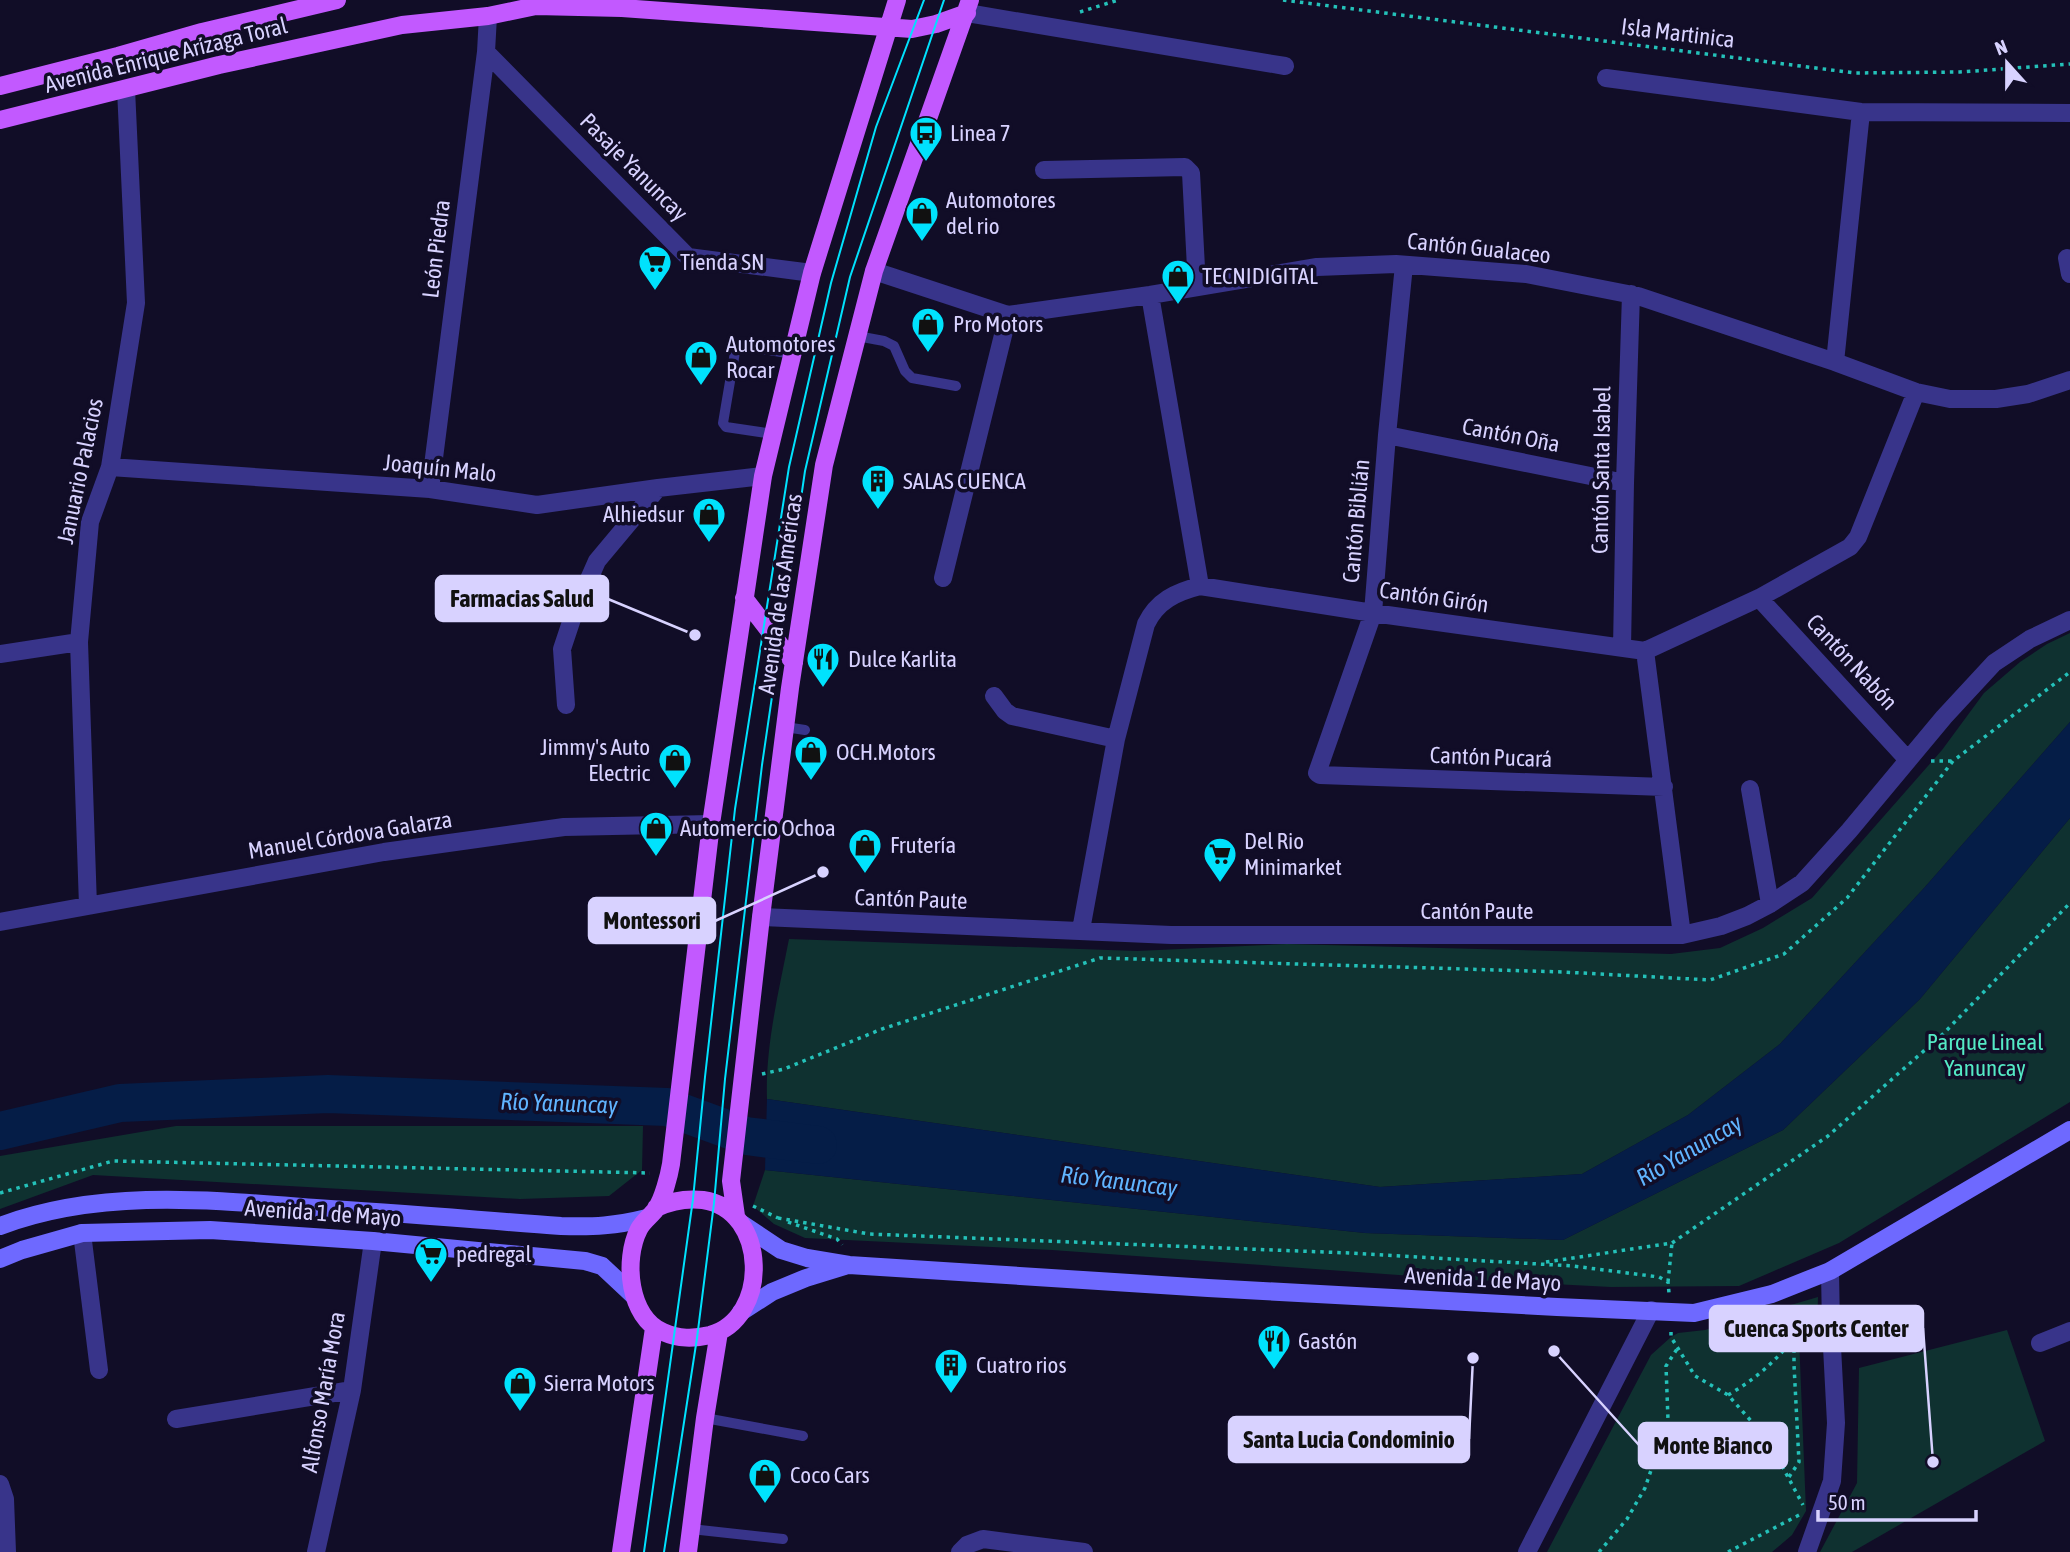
<svg xmlns="http://www.w3.org/2000/svg" width="2070" height="1552" viewBox="0 0 2070 1552" font-family="'Asap Condensed',sans-serif">
<rect width="100%" height="100%" fill="#110d27"/>
<path fill="#0f3130" d="M2070 633V722L1925 887 1780 1044 1688 1115 1582 1174 1380 1187 767 1099C765 1047 779 990 789 939L1137 951 1287 944 1671 954 1720 948 1763 928 1812 898 1942 750 1984 693 2020 662 2047 644Z
M2070 818V1102L1839 1243 1739 1286 1611 1287 1454 1279 1052 1250 805 1238 774 1224 753 1206 765 1170 1365 1233 1563 1240 1783 1130 1920 999Z
M176 1126H643L642 1170 609 1196 520 1199 93 1175 0 1209V1156Z
M1818 1297 1817 1332 1799 1337 1806 1511 1792 1535 1772 1552H1547L1651 1355 1671 1337 1678 1333 1705 1330Z
M2007 1330 2045 1441 1852 1552H1820L1857 1483 1859 1368Z"/>
<path fill="#051d47" d="M2070 722V818L1920 999 1783 1130 1563 1240 1365 1233 765 1170 767 1099 1380 1187 1582 1174 1688 1115 1780 1044 1925 887Z"/>
<g fill="none" stroke-linecap="round" stroke-linejoin="round">
<path stroke="#051d47" stroke-width="38" d="M0 1131 120 1103 328 1094 667 1107 746 1136 818 1145"/>
<path stroke="#24c1b9" stroke-width="3.5" stroke-dasharray="3.5 5" stroke-linecap="butt" d="M1283 0 1855 73 1960 72 2070 64
M1080 12 1118 0
M1931 761H1953
M762 1074 784 1069 882 1029 1100 958 1563 972 1710 980 1784 954 1847 898 1953 761 2070 672
M0 1193 113 1161 650 1173
M753 1206 778 1218
M778 1218 869 1234 1349 1253 1573 1266 1659 1277 1668 1282 1669 1293
M788 1222 837 1239 842 1245
M1546 1262 1672 1243 1828 1136 1944 1033 2070 903
M1668 1282 1672 1243
M1671 1332V1337L1695 1376 1728 1395 1768 1440 1803 1505
M1728 1395C1763 1375 1790 1348 1810 1314
M1789 1477 1799 1462 1794 1365V1341
M1599 1552 1627 1519 1645 1488 1668 1420 1666 1366 1677 1349
M1728 1552 1801 1514"/>
<path stroke="#38348a" stroke-width="10" d="M857 336 884 341 894 346 905 371 912 378 956 386
M773 434 726 427 723 423 735 352 738 347 743 346 793 354
M785 727 805 730
M705 1418 803 1436
M691 1529 783 1539"/>
<path stroke="#38348a" stroke-width="18" d="M967 13 1285 66
M486 52 688 257 812 273
M1606 78 1861 112 2070 113
M1044 170 1185 167 1191 173 1197 287
M2067 258 2070 274
M1404 265 1387 435 1373 613 1317 773 1320 775 1664 787
M874 271 1008 315 1150 295 1317 267 1396 264 1526 274 1638 296 1835 362 1916 392 1950 399H1996L2028 394 2070 380
M1150 295 1200 586
M1835 362 1861 112
M1387 435 1625 483
M110 467 430 489 537 505 658 488 763 476
M430 489 486 52 488 16
M943 578 1008 315
M1759 598 1908 760
M1622 648 1625 483 1631 294
M1645 651 1682 935
M0 654 79 642
M994 696 1005 711 1012 716 1116 739
M566 705 562 649 574 613 597 561 658 488
M1750 789 1770 904
M88 906 79 642 90 522 110 467 136 303 126 89
M761 917 1171 935H1682L1721 926 1747 916 1770 904 1802 883 1849 831 1944 717 1994 663 2030 639 2070 620
M0 922 384 852 564 827 711 824
M1081 930 1116 739 1146 624C1157 601 1176 592 1200 586L1373 613 1645 651 1759 598 1850 547 1858 537 1916 392
M82 1233 99 1370
M2040 1343 2070 1331
M176 1419 352 1390
M0 1484 5 1499 7 1552
M316 1552 352 1390 373 1241
M960 1552 967 1545 983 1539 1084 1552
M1527 1552 1651 1310
M1807 1552 1832 1481 1836 1423 1831 1328 1830 1271"/>
<path stroke="#6e69ff" stroke-width="18" d="M742 1224 781 1250 807 1258 849 1265 1208 1288 1557 1307 1694 1313 1772 1294 1830 1271 2070 1130
M0 1226C100 1188 212 1200 316 1208 398 1213 479 1220 561 1226 594 1227 615 1226 647 1218
M0 1259 22 1250 82 1233 210 1230 373 1241 585 1261 602 1266 634 1296
M741 1312 772 1292 806 1278 845 1266"/>
<path stroke="#c259ff" stroke-width="18" d="M0 86 118 56 202 32 337 0
M0 120 219 65 402 25 488 16 536 6 622 8 912 29 936 24 967 13
M744 598 794 663
M656 1208C671 1201 686 1198 703 1200 769 1210 770 1319 710 1335 693 1339 679 1339 663 1332 629 1318 623 1260 639 1229 643 1221 651 1216 656 1209 663 1199 669 1176 671 1164L711 824 763 476 812 273 897 0
M736 1216 731 1181 761 917 790 688 824 465 874 271 970 0
M621 1552 654 1328
M688 1552 705 1418 719 1332"/>
<path stroke="#00e2fd" stroke-width="2" d="M644 1552 693 1199 705 1077 735 809 789 467 831 283 876 127 924 0
M664 1552 697 1338 714 1203 725 1079 762 765 805 471 850 277 944 0"/>
</g>
<defs>
<symbol id="bus-pin" viewBox="-11 -11 22 30"><path d="M0 17L-7.5 6A9.5 9.5 0 1 1 7.5 6Z" fill="#00e2fd" stroke="#110d27"/><path d="M-5-6H5V4H4V6H2V4H-2V6H-4V4H-5ZM-3.5-4V0h7V-4ZM-3.5 1.2v1.5H-2V1.2ZM2 1.2v1.5H3.5V1.2Z" fill="#111"/></symbol>
<symbol id="shop-pin" viewBox="-11 -11 22 30"><path d="M0 17L-7.5 6A9.5 9.5 0 1 1 7.5 6Z" fill="#00e2fd" stroke="#110d27"/><path d="M-5-2.5h2.3a2.7 3.5 0 0 1 5.4 0H5L5.5 6h-11ZM-1.5-2.5h3a1.5 2.3 0 0 0-3 0Z" fill="#111"/></symbol>
<symbol id="supermarket-pin" viewBox="-11 -11 22 30"><path d="M0 17L-7.5 6A9.5 9.5 0 1 1 7.5 6Z" fill="#00e2fd" stroke="#110d27"/><path d="M-6-5.5h2.5l.6 2H6L4.5 2H-2.5L-4.4-4H-6ZM-1.5 3.2a1.3 1.3 0 1 0 .1 0ZM3 3.2a1.3 1.3 0 1 0 .1 0Z" fill="#111"/></symbol>
<symbol id="building-pin" viewBox="-11 -11 22 30"><path d="M0 17L-7.5 6A9.5 9.5 0 1 1 7.5 6Z" fill="#00e2fd" stroke="#110d27"/><path d="M-4-6H4V6H1V3H-1V6H-4ZM-2.5-4.3h1.7v1.8h-1.7ZM.8-4.3h1.7v1.8H.8ZM-2.5-1h1.7V.8h-1.7ZM.8-1h1.7V.8H.8Z" fill="#111"/></symbol>
<symbol id="restaurant-pin" viewBox="-11 -11 22 30"><path d="M0 17L-7.5 6A9.5 9.5 0 1 1 7.5 6Z" fill="#00e2fd" stroke="#110d27"/><path d="M-5-6h1v4h1v-4h1v4h1v-4h1v5L-1.5 .5V6h-2V.5L-5-1ZM5-6V6H3V1.5H1.5Q1.5-4 5-6Z" fill="#111"/></symbol>
</defs>
<g fill-rule="evenodd">
<use href="#bus-pin" x="907" y="114" width="38" height="52"/>
<use href="#shop-pin" x="903" y="194" width="38" height="52"/>
<use href="#supermarket-pin" x="636" y="243" width="38" height="52"/>
<use href="#shop-pin" x="1159" y="257" width="38" height="52"/>
<use href="#shop-pin" x="909" y="305" width="38" height="52"/>
<use href="#shop-pin" x="682" y="338" width="38" height="52"/>
<use href="#building-pin" x="859" y="462" width="38" height="52"/>
<use href="#shop-pin" x="690" y="495" width="38" height="52"/>
<use href="#restaurant-pin" x="804" y="640" width="38" height="52"/>
<use href="#shop-pin" x="792" y="733" width="38" height="52"/>
<use href="#shop-pin" x="656" y="741" width="38" height="52"/>
<use href="#shop-pin" x="637" y="809" width="38" height="52"/>
<use href="#shop-pin" x="846" y="826" width="38" height="52"/>
<use href="#supermarket-pin" x="1201" y="835" width="38" height="52"/>
<use href="#supermarket-pin" x="412" y="1235" width="38" height="52"/>
<use href="#restaurant-pin" x="1255" y="1322" width="38" height="52"/>
<use href="#building-pin" x="932" y="1346" width="38" height="52"/>
<use href="#shop-pin" x="501" y="1364" width="38" height="52"/>
<use href="#shop-pin" x="746" y="1456" width="38" height="52"/>
</g>
<g text-anchor="middle" dominant-baseline="central" stroke-width="7" stroke-linejoin="round" paint-order="stroke">
<g font-size="23" fill="#d8d2ff" stroke="#110d27">
<text transform="translate(1678 33) rotate(7)">Isla Martinica</text>
<text transform="translate(166 55) rotate(-14)">Avenida Enrique Arízaga Toral</text>
<text transform="translate(634 167) rotate(45)">Pasaje Yanuncay</text>
<text transform="translate(1479 248) rotate(6)">Cantón Gualaceo</text>
<text transform="translate(436 249) rotate(-83)">León Piedra</text>
<text transform="translate(1511 435) rotate(11)">Cantón Oña</text>
<text transform="translate(440 468) rotate(6)">Joaquín Malo</text>
<text transform="translate(1601 470) rotate(-89)">Cantón Santa Isabel</text>
<text transform="translate(80 471) rotate(-78)">Januario Palacios</text>
<text transform="translate(1356 521) rotate(-85)">Cantón Biblián</text>
<text transform="translate(780 594) rotate(-82)">Avenida de las Américas</text>
<text transform="translate(1434 597) rotate(8)">Cantón Girón</text>
<text transform="translate(1852 662) rotate(47)">Cantón Nabón</text>
<text transform="translate(1491 757) rotate(2)">Cantón Pucará</text>
<text transform="translate(350 835) rotate(-9)">Manuel Córdova Galarza</text>
<text transform="translate(911 899) rotate(2)">Cantón Paute</text>
<text x="1477" y="911">Cantón Paute</text>
<text transform="translate(323 1213) rotate(4)">Avenida 1 de Mayo</text>
<text transform="translate(1483 1279) rotate(3)">Avenida 1 de Mayo</text>
<text transform="translate(323 1392) rotate(-80)">Alfonso María Mora</text>
</g>
<g font-size="23" fill="#d8d2ff" stroke="#110d27" text-anchor="start">
<text x="950" y="133">Linea 7</text>
<text x="946" y="200">Automotores<tspan x="946" dy="26">del rio</tspan></text>
<text x="680" y="262">Tienda SN</text>
<text x="1202" y="276">TECNIDIGITAL</text>
<text x="953" y="324">Pro Motors</text>
<text x="726" y="344">Automotores<tspan x="726" dy="26">Rocar</tspan></text>
<text x="903" y="481">SALAS CUENCA</text>
<text x="684" y="514" text-anchor="end">Alhiedsur</text>
<text x="848" y="659">Dulce Karlita</text>
<text x="650" y="747" text-anchor="end">Jimmy's Auto<tspan x="650" dy="26">Electric</tspan></text>
<text x="836" y="752">OCH.Motors</text>
<text x="680" y="828">Automercio Ochoa</text>
<text x="1244" y="841">Del Rio<tspan x="1244" dy="26">Minimarket</tspan></text>
<text x="890" y="845">Frutería</text>
<text x="456" y="1254">pedregal</text>
<text x="1298" y="1341">Gastón</text>
<text x="976" y="1365">Cuatro rios</text>
<text x="544" y="1383">Sierra Motors</text>
<text x="790" y="1475">Coco Cars</text>
</g>
<g font-size="23" fill="#54eac5" stroke="#110d27">
<text x="1985" y="1042">Parque Lineal<tspan x="1985" dy="26">Yanuncay</tspan></text>
</g>
<g font-size="24" font-style="italic" fill="#60b4ff" stroke="#110d27">
<text transform="translate(559 1103) rotate(2)">Río Yanuncay</text>
<text transform="translate(1689 1150) rotate(-30)">Río Yanuncay</text>
<text transform="translate(1119 1181) rotate(7)">Río Yanuncay</text>
</g>
</g>
<path fill="none" stroke="#d8d2ff" stroke-width="2.5" d="M695 635L608 599M823 872L715 921M1933 1462L1923 1328M1473 1358L1469 1439M1554 1351L1639 1445"/>
<g fill="#d8d2ff" stroke="#110d27" stroke-width="2.5">
<circle cx="695" cy="635" r="7"/>
<circle cx="823" cy="872" r="7"/>
<circle cx="1933" cy="1462" r="7"/>
<circle cx="1473" cy="1358" r="7"/>
<circle cx="1554" cy="1351" r="7"/>
</g>
<g fill="#d8d2ff" stroke="#d8d2ff" stroke-width="2.5">
<rect x="436" y="576" width="172" height="45" rx="7"/>
<rect x="589" y="898" width="126" height="45" rx="7"/>
<rect x="1710" y="1306" width="213" height="45" rx="7"/>
<rect x="1229" y="1417" width="240" height="45" rx="7"/>
<rect x="1639" y="1423" width="148" height="45" rx="7"/>
</g>
<g font-size="24" text-anchor="middle" font-weight="bold" fill="#111">
<text x="522" y="607">Farmacias Salud</text>
<text x="652" y="929">Montessori</text>
<text x="1816" y="1337">Cuenca Sports Center</text>
<text x="1349" y="1448">Santa Lucia Condominio</text>
<text x="1713" y="1454">Monte Bianco</text>
</g>
<g transform="translate(2007 63) rotate(339)" stroke="#110d27" stroke-width="5" paint-order="stroke">
<path d="M0-5L12 26L0 18L-12 26Z" fill="#d8d2ff"/>
<text y="-10" font-size="19" font-weight="bold" text-anchor="middle" fill="#d8d2ff">N</text>
</g>
<path d="M1818 1510v10h158v-10" fill="none" stroke="#d8d2ff" stroke-width="3.5"/>
<text x="1828" y="1510" font-size="21" fill="#d8d2ff" stroke="#110d27" stroke-width="5" paint-order="stroke">50 m</text>
</svg>
